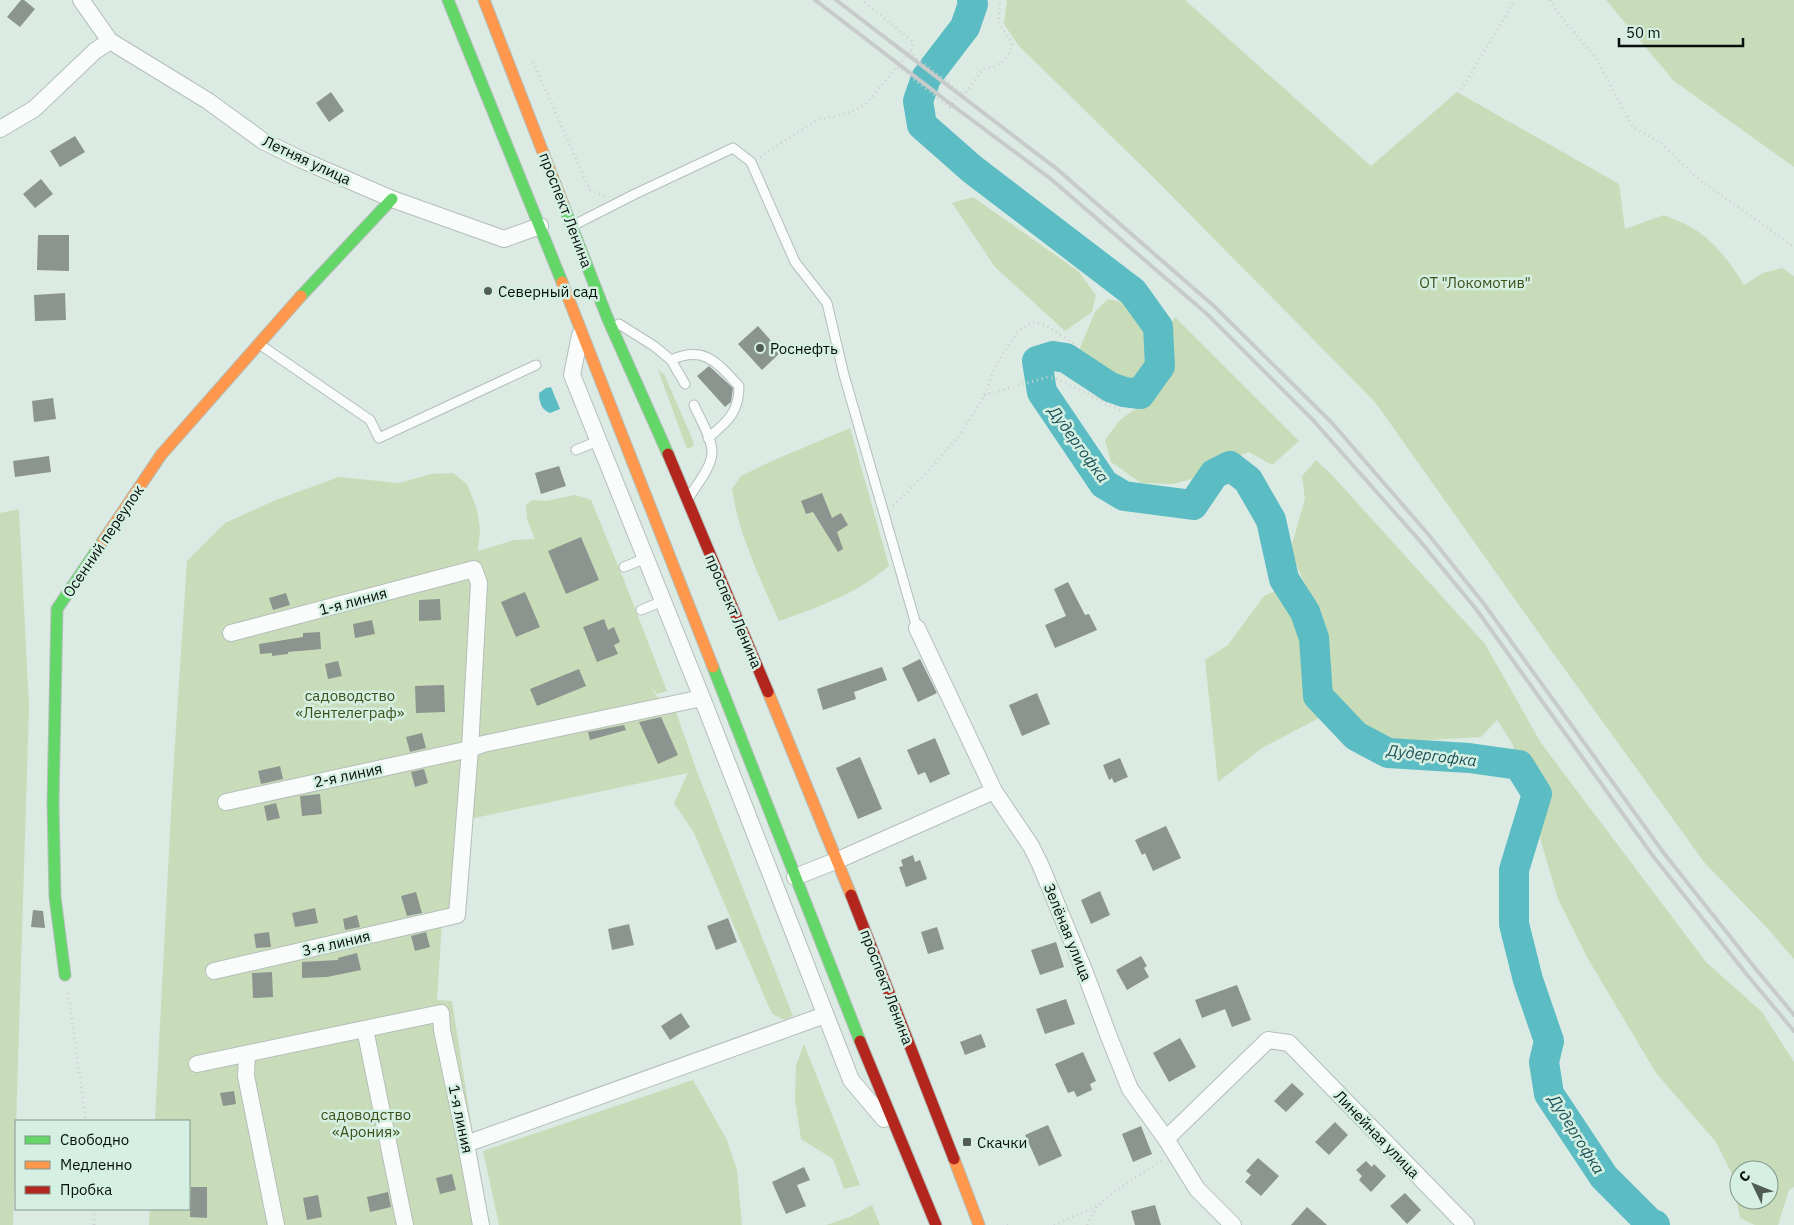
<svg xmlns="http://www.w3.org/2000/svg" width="1794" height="1225" viewBox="0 0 1794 1225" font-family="'IBM Plex Sans',sans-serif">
<rect width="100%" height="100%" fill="#dbeae3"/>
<path fill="#c9dcb9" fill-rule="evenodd" d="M1007 0H1185L1371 166 1457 92 1619 184 1625 229 1664 215C1675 220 1689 225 1699 232 1718 246 1732 265 1744 285L1763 273 1782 268 1794 276V959L1768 929 1704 862 1553 653 1375 402 1152 176 1019 46 1004 24Z
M1606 0H1794V167L1674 81Z
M973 197 1078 271 1096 295 1092 312 1065 331 995 267 952 203Z
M1108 299 1133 305 1145 319 1152 344 1149 369 1138 381 1118 380 1096 368 1077 355 1095 312Z
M1175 317 1299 441 1272 465 1249 452 1220 463 1195 478 1173 484 1141 483 1111 462 1105 440 1120 420 1142 404 1163 381 1168 363 1167 329Z
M658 370 664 374 692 438 694 446 687 449Z
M850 428 889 566C857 594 818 607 779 621 760 578 739 536 732 489L741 476 772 461Z
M1316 460 1332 475 1485 644 1541 743 1706 962 1762 1012 1794 1062V1187L1789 1190 1778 1225H1755L1740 1218 1731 1172 1716 1142 1656 1073 1588 959 1558 899 1512 743 1497 720 1481 737 1396 742 1371 735 1330 688 1329 657 1324 631 1316 608 1290 551 1305 499 1302 476ZM1739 1170H1769V1200H1739Z
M453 473 467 484 477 509 480 529 478 551 514 540 535 539 527 519 526 505 532 500 546 501 575 495 591 500 624 580 667 691 657 694 649 685 668 712H676L696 769 793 1016 784 1020 772 1014 694 833 674 803 688 773 470 819 463 915 442 923 437 1000 452 1001 474 1141 489 1225H149L150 1209H189V1121H155L173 774 187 561 225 523 276 500 339 477 399 483 431 474Z
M19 509 29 707 13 1225H0V513Z
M1280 589 1302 618 1309 643 1312 697 1319 718 1262 748 1218 782 1205 660 1228 645 1264 596Z
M804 1044 860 1185 844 1189 833 1159 801 1139 795 1099 796 1066Z
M693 1080 727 1140 737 1170 742 1225H499L483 1151Z
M872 1205 880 1225H826L850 1217Z"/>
<path fill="#5cbcc4" d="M551 387 560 409 550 413C541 410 539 401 539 393L546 388Z"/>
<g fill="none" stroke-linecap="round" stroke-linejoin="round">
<path stroke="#5cbcc4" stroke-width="30" d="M972 0 973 4 965 27 926 78 918 101 922 125 972 169 1133 292 1158 327 1160 366 1140 394 1124 392 1110 387 1066 358 1053 356 1037 361 1042 392 1104 484 1124 496 1193 505 1214 474 1230 466 1248 480 1271 520 1284 579 1305 612 1314 638 1318 696 1356 736 1388 753 1469 758 1519 765 1537 794 1514 870V924L1528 980 1549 1041 1544 1062 1549 1094 1604 1177 1650 1223 1655 1225"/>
</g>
<path fill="#8b948e" d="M21 0H24L35 9 20 27 7 17Z
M331 92 344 111 329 122 316 103Z
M75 136 85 152 60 167 50 151Z
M41 179 53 194 35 208 23 194Z
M38 235H69V271L37 270Z
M65 293 66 320 35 321 34 295Z
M758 326 781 352 762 370 738 344Z
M709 366 733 388 731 402 725 407 697 376Z
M53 398 56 419 34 422 32 401Z
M49 456 51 472 15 477 13 461Z
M559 466 566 486 541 494 535 473Z
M822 493 832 518 841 513 848 525 837 532 843 549 838 552 813 512 806 514 801 501Z
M581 537 599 580 566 594 548 551Z
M1068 582 1085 615 1089 614 1097 630 1055 648 1045 625 1066 616 1054 589Z
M525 592 540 627 516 637 501 602Z
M286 593 290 605 273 610 269 598Z
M440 599 441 620 419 621V600Z
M604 619 608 630 614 627 620 642 614 645 618 654 597 662 583 627Z
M372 620 375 634 355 638 353 624Z
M320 632 321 649 288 652V654L272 656V653L260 654 259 644 303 637V633Z
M920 659 937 693 918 702 902 668Z
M338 661 342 676 328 679 325 664Z
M882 667 887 680 854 692 856 699 823 710 817 689Z
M579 669 586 686 537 706 530 689Z
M444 685 445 712 416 713 415 686Z
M1037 693 1050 724 1022 736 1009 705Z
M661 717 678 755 658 764 639 722Z
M624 725 626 730 590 740 588 732Z
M422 733 426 748 410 752 406 737Z
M935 738 950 774 930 783 925 772 918 775 907 750Z
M860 757 882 809 858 819 836 768Z
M1120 758 1128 777 1114 783 1112 778 1109 780 1103 765Z
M280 766 283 779 261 784 258 771Z
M424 769 428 783 415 787 411 772Z
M320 794 322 814 302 816 300 796Z
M276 803 280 818 267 821 264 806Z
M1166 826 1181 858 1153 871 1145 853 1142 855 1135 840Z
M913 855 915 862 920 860 927 879 906 887 899 867 903 866 901 860Z
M1100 891 1110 915 1091 924 1081 900Z
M416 892 422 913 407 916 401 896Z
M315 908 318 923 295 927 292 913Z
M33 910 43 911 45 928 31 927Z
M357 915 360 927 345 930 343 919Z
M728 918 737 942 716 950 707 926Z
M629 924 634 945 612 950 608 929Z
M937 927 944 949 928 954 921 932Z
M269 932 271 947 256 948 254 934Z
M426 932 430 947 415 951 411 936Z
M1056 942 1064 967 1040 975 1031 950Z
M357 953 361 970 327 977 302 978V962L338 960V958Z
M1141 956 1147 966 1144 968 1149 977 1127 990 1116 970Z
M272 972 273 997 253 998 252 973Z
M1237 985 1251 1020 1232 1027 1225 1009 1202 1018 1195 1000Z
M1066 999 1075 1024 1045 1034 1036 1009Z
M681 1013 690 1027 670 1040 661 1026Z
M981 1034 986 1047 965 1055 960 1042Z
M1180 1038 1196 1067 1169 1082 1153 1053Z
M1083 1052 1096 1081 1090 1084 1092 1090 1077 1097 1074 1091 1068 1093 1055 1064Z
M1292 1083 1304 1094 1286 1112 1274 1101Z
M234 1091 236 1104 223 1106 220 1093Z
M1335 1122 1348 1135 1329 1155 1315 1142Z
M1048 1125 1062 1156 1039 1166 1025 1135Z
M1141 1126 1152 1154 1133 1162 1122 1134Z
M1258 1158 1279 1176 1261 1196 1245 1182 1251 1175 1246 1171Z
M1366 1161 1372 1167 1374 1164 1386 1176 1371 1192 1359 1180 1362 1176 1356 1170Z
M804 1167 810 1180 797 1185 806 1206 786 1214 772 1182Z
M452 1174 456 1190 440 1194 436 1178Z
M191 1187H207V1218L190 1217Z
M388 1192 391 1207 370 1212 367 1197Z
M1405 1193 1421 1210 1407 1224 1390 1206Z
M318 1195 322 1217 307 1220 303 1198Z
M1155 1205 1161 1225H1135L1131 1211Z
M1307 1207 1327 1225H1291Z"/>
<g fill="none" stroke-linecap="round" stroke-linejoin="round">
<defs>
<path id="lane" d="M574 225 635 194 733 148 751 162 795 262 827 303 844 375 917 628
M619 324 654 346 671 360 685 384
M259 344 370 420 379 438 536 365
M671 360C705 345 717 363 739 386 739 413 727 422 708 438
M576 450 598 441
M690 496C697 484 711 468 712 453 712 438 700 419 694 405
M624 567 646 558
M641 610 663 601"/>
<path id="street" d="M81 0 110 41 208 101 263 141 302 160 392 199 504 239 540 226
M0 129 34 109 95 51 110 41
M580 335 572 375 702 698 851 1080 884 1119
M917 628 994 791 1031 846 1040 864 1084 970 1109 1037 1130 1089 1166 1139 1197 1189 1233 1225
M226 802 470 749 483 744 702 698
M795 877 838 860 994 791
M214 971 457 915 470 749 479 583 474 569 231 633
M365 1029 405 1225
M247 1054 246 1076 276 1225
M197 1064 441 1013 442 1030 466 1144 481 1225
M1166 1139 1268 1040 1289 1043 1466 1225
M466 1144 825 1015"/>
<path id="fast" d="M448 0 562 282
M563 204 607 317 668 454
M301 296 392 199
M713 667 860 1041
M65 975 55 897 53 803 57 609 103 541"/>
<path id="slow" d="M484 0 563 204
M562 282 713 667
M103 541 161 455 301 296
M768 692 851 895
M954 1159 979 1225"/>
<path id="jam" d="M668 454 768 692
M851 895 954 1159
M860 1041 936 1225"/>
</defs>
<use href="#lane" stroke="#b3bfb9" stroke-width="11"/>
<use href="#street" stroke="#b3bfb9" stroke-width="18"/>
<use href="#fast" stroke="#b3bfb9" stroke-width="13"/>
<use href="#slow" stroke="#b3bfb9" stroke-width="13"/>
<use href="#jam" stroke="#b3bfb9" stroke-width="13"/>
<path stroke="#cdd1cf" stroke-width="3" stroke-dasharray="1 4" stroke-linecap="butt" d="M1550 0 1555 9 1595 57 1633 127 1661 143 1700 180 1794 247
M909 52 961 93
M533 62 590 190 605 196
M898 67 950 107 961 93 964 95 983 69C999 66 1009 61 1012 43L998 22 1000 0
M760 157 817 120 849 113 866 104 911 50 913 42 862 0
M1372 184 1455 100 1515 0
M984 395 1048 377 1058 379 1123 412
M893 506 925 474 960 435 984 396 997 363 1017 332 1033 322 1045 325 1077 346
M68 993 86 1121
M93 1209 94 1225
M1007 1225H1009
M1054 1225 1098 1206 1109 1195 1162 1160
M1087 1225 1097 1207"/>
<use href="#lane" stroke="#fafcfb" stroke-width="9"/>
<use href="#street" stroke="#fafcfb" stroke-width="16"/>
<use href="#fast" stroke="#63d668" stroke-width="11"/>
<use href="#slow" stroke="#ff974d" stroke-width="11"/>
<use href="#jam" stroke="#b3261e" stroke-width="11"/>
<path stroke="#c7cbc9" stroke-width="4" d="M815 0 952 105 1051 179 1207 314 1312 419 1420 541 1476 609 1653 856 1748 976 1794 1031
M836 0 1057 169 1215 307 1332 423 1428 534 1484 604 1663 852 1755 968 1794 1015"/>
</g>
<g fill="#515c57" stroke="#d5f0e3" stroke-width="2">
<circle cx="488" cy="291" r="5"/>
<circle cx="760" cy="348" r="5"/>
<rect x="962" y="1137" width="10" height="10" rx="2.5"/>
</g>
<g text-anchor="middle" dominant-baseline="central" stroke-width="5" stroke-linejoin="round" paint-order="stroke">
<g font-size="15" fill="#060f0b" stroke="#d5f0e3">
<text transform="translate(307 160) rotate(25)">Летняя улица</text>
<text transform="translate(566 210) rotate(69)">проспект Ленина</text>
<text transform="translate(103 541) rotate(-56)">Осенний переулок</text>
<text transform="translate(353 601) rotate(-15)">1-я линия</text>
<text transform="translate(734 611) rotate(67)">проспект Ленина</text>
<text transform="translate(348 775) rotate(-12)">2-я линия</text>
<text transform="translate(1068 932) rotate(68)">Зелёная улица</text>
<text transform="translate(336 943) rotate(-13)">3-я линия</text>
<text transform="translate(887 987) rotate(69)">проспект Ленина</text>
<text transform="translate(461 1119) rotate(78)">1-я линия</text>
<text transform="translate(1377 1134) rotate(46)">Линейная улица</text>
</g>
<g font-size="15" fill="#3d5019" stroke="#d5f0e3">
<text x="1475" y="282">ОТ "Локомотив"</text>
<text x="350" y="695">садоводство<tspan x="350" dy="17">«Лентелеграф»</tspan></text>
<text x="366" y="1114">садоводство<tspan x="366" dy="17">«Арония»</tspan></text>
</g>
<g font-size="15" fill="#060f0b" stroke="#d5f0e3" text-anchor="start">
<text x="498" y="291">Северный сад</text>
<text x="770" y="348">Роснефть</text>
<text x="977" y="1142">Скачки</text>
</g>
<g font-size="16" font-style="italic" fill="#1c5056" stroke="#d5f0e3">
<text transform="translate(1079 444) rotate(54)">Дудергофка</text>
<text transform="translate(1432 755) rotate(7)">Дудергофка</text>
<text transform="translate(1577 1134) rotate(58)">Дудергофка</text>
</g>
</g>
<rect x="15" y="1120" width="175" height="90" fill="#d5f0e3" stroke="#82968d"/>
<rect x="25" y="1136" width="25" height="8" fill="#63d668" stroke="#82968d"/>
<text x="60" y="1145" font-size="15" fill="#060f0b">Свободно</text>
<rect x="25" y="1161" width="25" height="8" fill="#ff974d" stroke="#82968d"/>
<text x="60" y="1170" font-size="15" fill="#060f0b">Медленно</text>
<rect x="25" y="1186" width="25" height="8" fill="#b3261e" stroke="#82968d"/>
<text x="60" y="1195" font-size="15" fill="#060f0b">Пробка</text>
<g transform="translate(1754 1185) rotate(313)"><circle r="24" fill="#d5f0e3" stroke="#82968d"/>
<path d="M0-4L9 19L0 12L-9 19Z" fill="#515c57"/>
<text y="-8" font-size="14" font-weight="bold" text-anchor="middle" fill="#060f0b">С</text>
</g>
<path d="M1619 38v8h124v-8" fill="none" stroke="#060f0b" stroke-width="2.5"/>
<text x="1626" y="38" font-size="15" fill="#060f0b" stroke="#d5f0e3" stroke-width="4" paint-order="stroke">50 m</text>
</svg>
